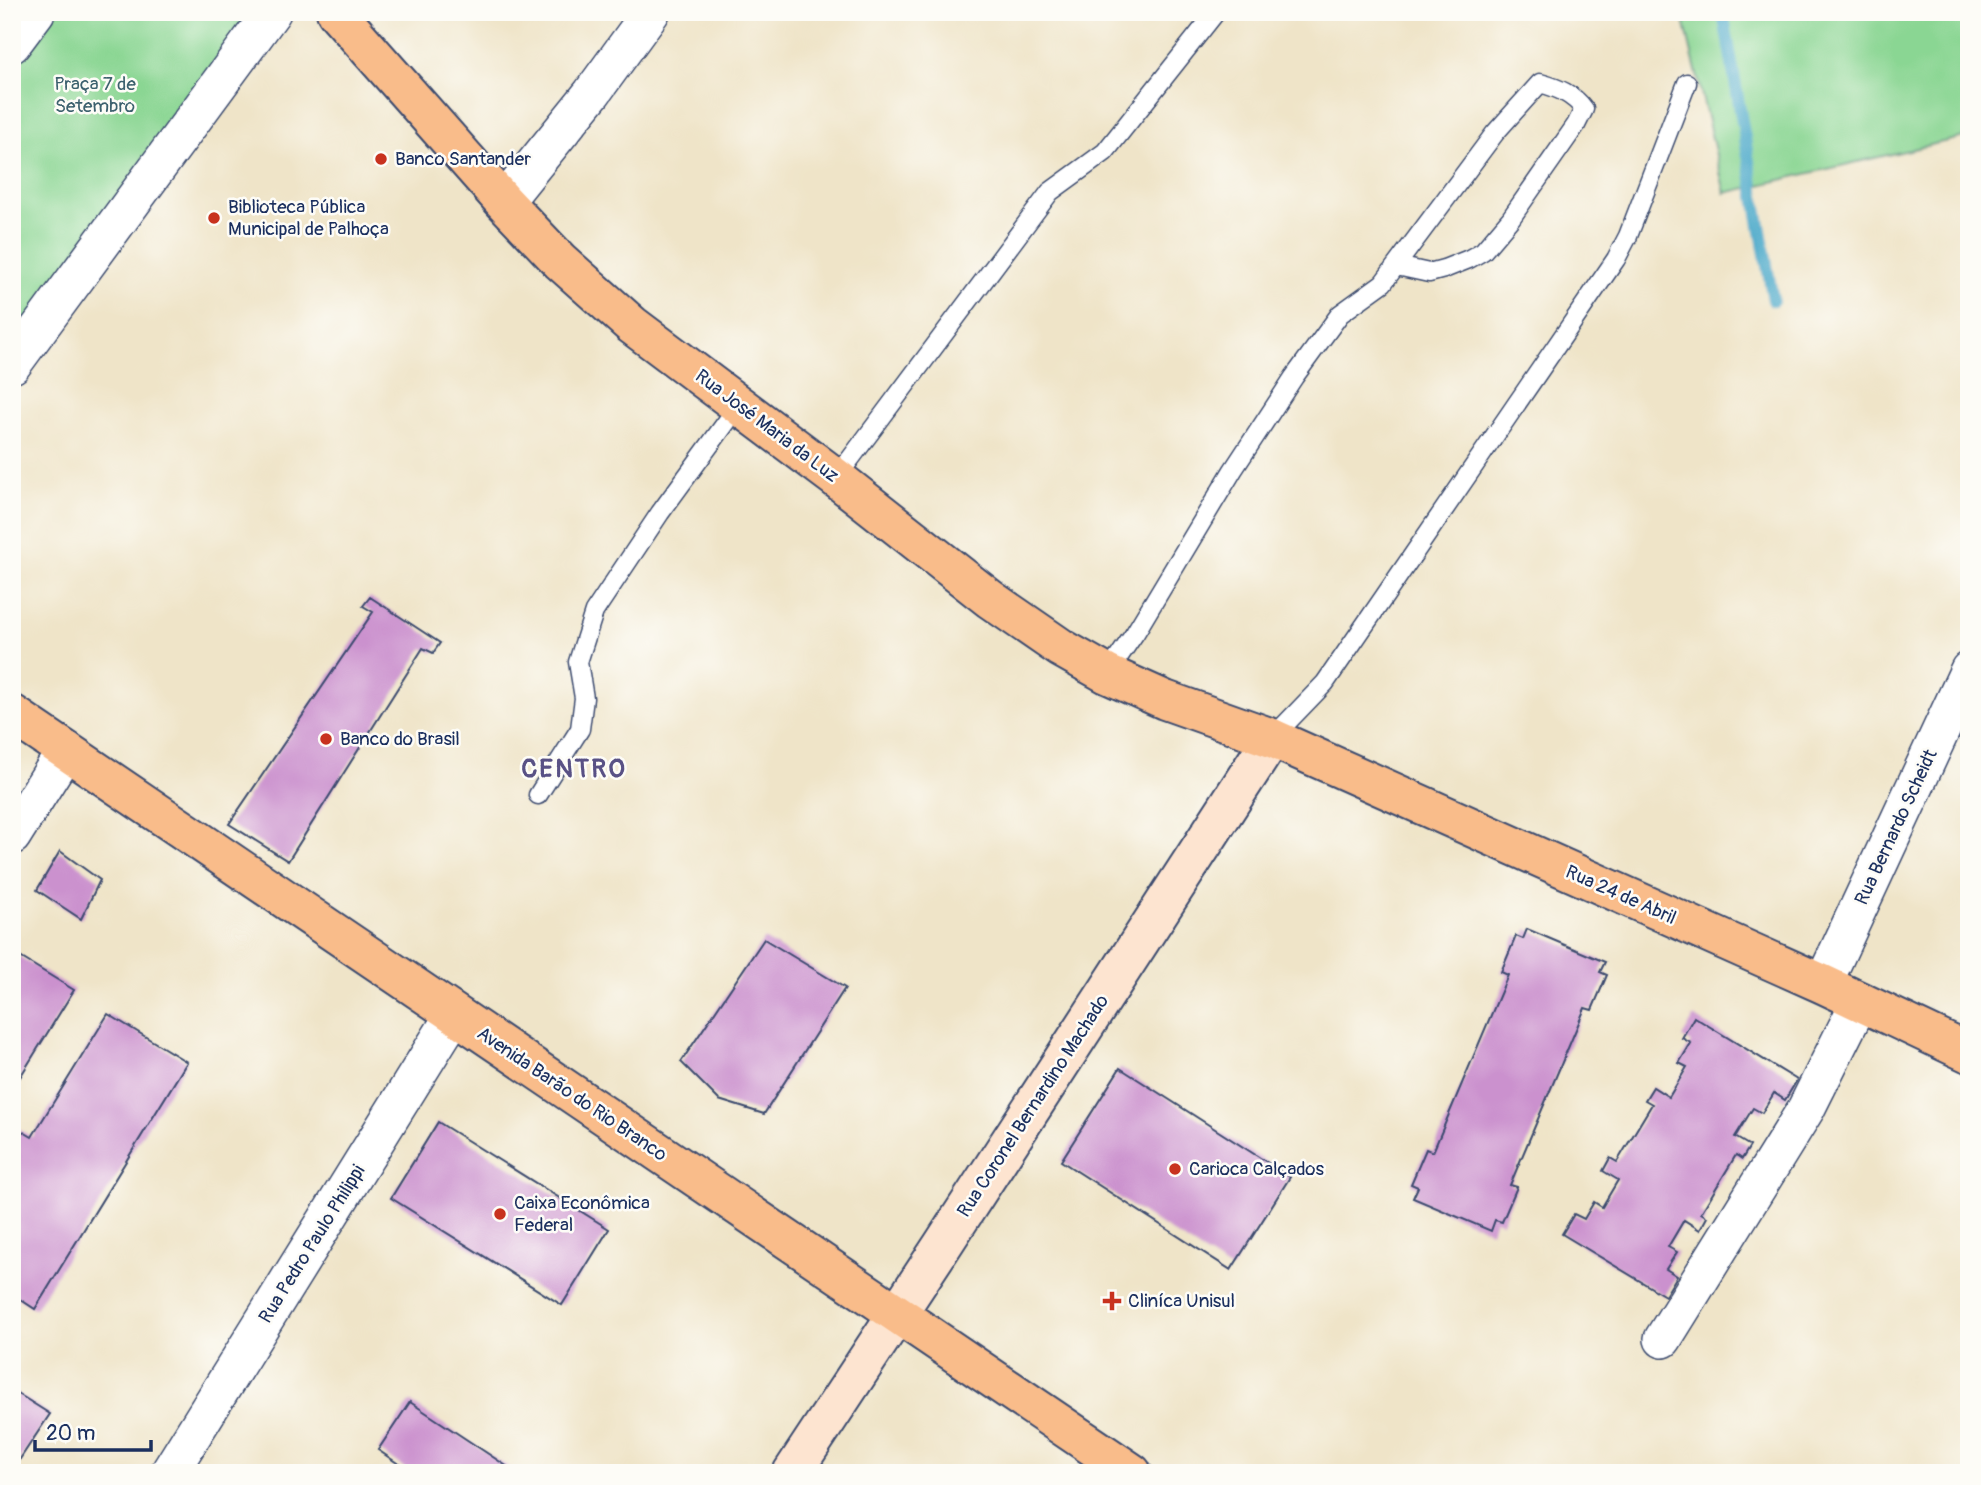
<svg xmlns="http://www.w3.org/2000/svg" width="1981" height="1485" viewBox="0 0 1981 1485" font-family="Pangolin,sans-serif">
<rect width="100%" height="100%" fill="#fdfcf7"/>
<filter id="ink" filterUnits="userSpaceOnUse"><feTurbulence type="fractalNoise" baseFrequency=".0143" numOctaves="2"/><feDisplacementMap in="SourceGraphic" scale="14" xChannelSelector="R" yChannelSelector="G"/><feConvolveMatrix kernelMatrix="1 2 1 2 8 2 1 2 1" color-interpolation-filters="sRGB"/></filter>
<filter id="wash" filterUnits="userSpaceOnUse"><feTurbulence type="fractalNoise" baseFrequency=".00686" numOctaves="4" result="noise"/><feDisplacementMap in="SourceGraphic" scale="28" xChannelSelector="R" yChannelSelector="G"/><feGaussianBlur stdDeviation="1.57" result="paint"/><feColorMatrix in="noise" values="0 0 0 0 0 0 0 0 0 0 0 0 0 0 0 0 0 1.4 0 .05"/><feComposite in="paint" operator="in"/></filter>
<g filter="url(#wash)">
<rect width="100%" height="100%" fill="#efe4c8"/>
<path fill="#8ad693" stroke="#528278" stroke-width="2" d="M54 12H257L12 347V69Z
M1682 12H1969V136L1725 193Z"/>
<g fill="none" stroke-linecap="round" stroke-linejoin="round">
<path stroke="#4aa8c9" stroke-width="12" d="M1723 12 1773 300"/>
</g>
<g id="blocks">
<path fill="#cb91ce" d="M370 597 440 643 433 653 423 648 288 861 229 824 373 612 363 606Z
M60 851 100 880 81 919 37 890Z
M1527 929 1605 962 1600 972 1607 975 1592 1010 1585 1008 1510 1185 1517 1187 1502 1222 1495 1220 1491 1231 1413 1198 1418 1187 1411 1184 1426 1149 1433 1152 1508 975 1501 972 1516 936 1523 939Z
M764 939 845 988 764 1114 719 1100 681 1062Z
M12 952 74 990 12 1090Z
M108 1014 187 1062 35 1309 12 1294V1125L32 1137Z
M1694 1017 1797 1080 1785 1100 1774 1093 1762 1113 1753 1108 1735 1137 1750 1146 1742 1159 1736 1155 1701 1213 1707 1217 1700 1230 1684 1220 1668 1247 1677 1252 1666 1269 1677 1276 1665 1296 1562 1234 1574 1214 1584 1219 1594 1202 1602 1207 1618 1180 1603 1171 1610 1158 1617 1162 1652 1104 1645 1100 1653 1087 1669 1097 1687 1067 1679 1063 1691 1043 1682 1038Z
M1120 1068 1290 1177 1231 1270 1061 1161Z
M438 1122 609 1229 562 1305 391 1198Z
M12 1390 50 1414 12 1471Z
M410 1402 517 1473H412L378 1450Z"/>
</g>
</g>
<g filter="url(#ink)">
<use href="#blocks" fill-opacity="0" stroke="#3b4a6e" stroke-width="2"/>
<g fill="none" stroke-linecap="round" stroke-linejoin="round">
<defs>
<path id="lane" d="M836 478 1050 192 1105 152 1216 12
M1107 674 1135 633 1233 470 1294 377 1340 314 1383 283 1495 133 1540 83C1558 88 1573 94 1584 109L1576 125 1511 218 1483 251 1469 259 1444 269 1429 273 1397 266
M1272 738 1325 683 1616 259 1628 236 1687 83
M538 795 580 729 584 698 578 662 594 612 660 513 739 405"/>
<path id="street" d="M12 44 36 12
M504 202 592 93 651 12
M12 365 272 12
M12 836 66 750
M1823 984 1969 670
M1663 1339 1806 1109 1860 1001
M169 1473 454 1015"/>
<path id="secondary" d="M792 1473 942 1246 1272 738"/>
<path id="primary" d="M336 12 504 202 560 261 632 325 836 478 990 599 1061 648 1107 674 1165 700 1272 738 1823 984 1969 1053
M12 714 1132 1473"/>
</defs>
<use href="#lane" stroke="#3b4a6e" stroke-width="21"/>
<use href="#street" stroke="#3b4a6e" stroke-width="40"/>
<use href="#secondary" stroke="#3b4a6e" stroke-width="42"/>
<use href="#primary" stroke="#3b4a6e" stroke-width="42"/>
<use href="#lane" stroke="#fff" stroke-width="18"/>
<use href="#street" stroke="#fff" stroke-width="37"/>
<use href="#secondary" stroke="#fde4d0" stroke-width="38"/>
<use href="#primary" stroke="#f9bc8a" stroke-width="38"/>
</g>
</g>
<g fill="#c8321e" stroke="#fdfcf7" stroke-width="2.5">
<circle cx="381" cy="159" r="7"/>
<circle cx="214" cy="218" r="7"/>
<circle cx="326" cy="739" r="7"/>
<circle cx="1175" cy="1169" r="7"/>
<circle cx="500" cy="1214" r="7"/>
<path d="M1108.5 1290.5h7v7h7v7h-7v7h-7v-7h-7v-7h7z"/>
</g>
<g text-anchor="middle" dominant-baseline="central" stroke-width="5" stroke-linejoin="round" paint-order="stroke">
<g font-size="19" fill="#3c616e" stroke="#fdfcf7">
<text x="95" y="84">Praça 7 de<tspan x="95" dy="22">Setembro</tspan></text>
</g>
<g font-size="19" fill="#1b2f5e" stroke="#fdfcf7" text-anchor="start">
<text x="395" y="159">Banco Santander</text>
<text x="228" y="207">Biblioteca Pública<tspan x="228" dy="22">Municipal de Palhoça</tspan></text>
<text x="340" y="739">Banco do Brasil</text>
<text x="1189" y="1169">Carioca Calçados</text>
<text x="514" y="1203">Caixa Econômica<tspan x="514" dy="22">Federal</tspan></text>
<text x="1128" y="1301">Cliníca Unisul</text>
</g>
<g font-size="19" fill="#1b2f5e" stroke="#fdfcf7">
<text transform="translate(767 426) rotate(37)">Rua José Maria da Luz</text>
<text transform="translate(1896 827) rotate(-65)">Rua Bernardo Scheidt</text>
<text transform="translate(1621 895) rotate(24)">Rua 24 de Abril</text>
<text transform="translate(572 1094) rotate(34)">Avenida Barão do Rio Branco</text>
<text transform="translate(1033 1106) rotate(-57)">Rua Coronel Bernardino Machado</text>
<text transform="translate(312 1244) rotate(-58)">Rua Pedro Paulo Philippi</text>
</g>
<g font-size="26" font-weight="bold" letter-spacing="2" fill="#595185" stroke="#fdfcf7">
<text x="574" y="769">CENTRO</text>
</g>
</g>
<rect width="1981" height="1485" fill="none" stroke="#fdfcf7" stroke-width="42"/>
<path d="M35 1440v10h116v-10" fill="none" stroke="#1b2f5e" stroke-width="3.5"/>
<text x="46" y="1440" font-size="21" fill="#1b2f5e" stroke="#fdfcf7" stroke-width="5" paint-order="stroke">20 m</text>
</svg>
